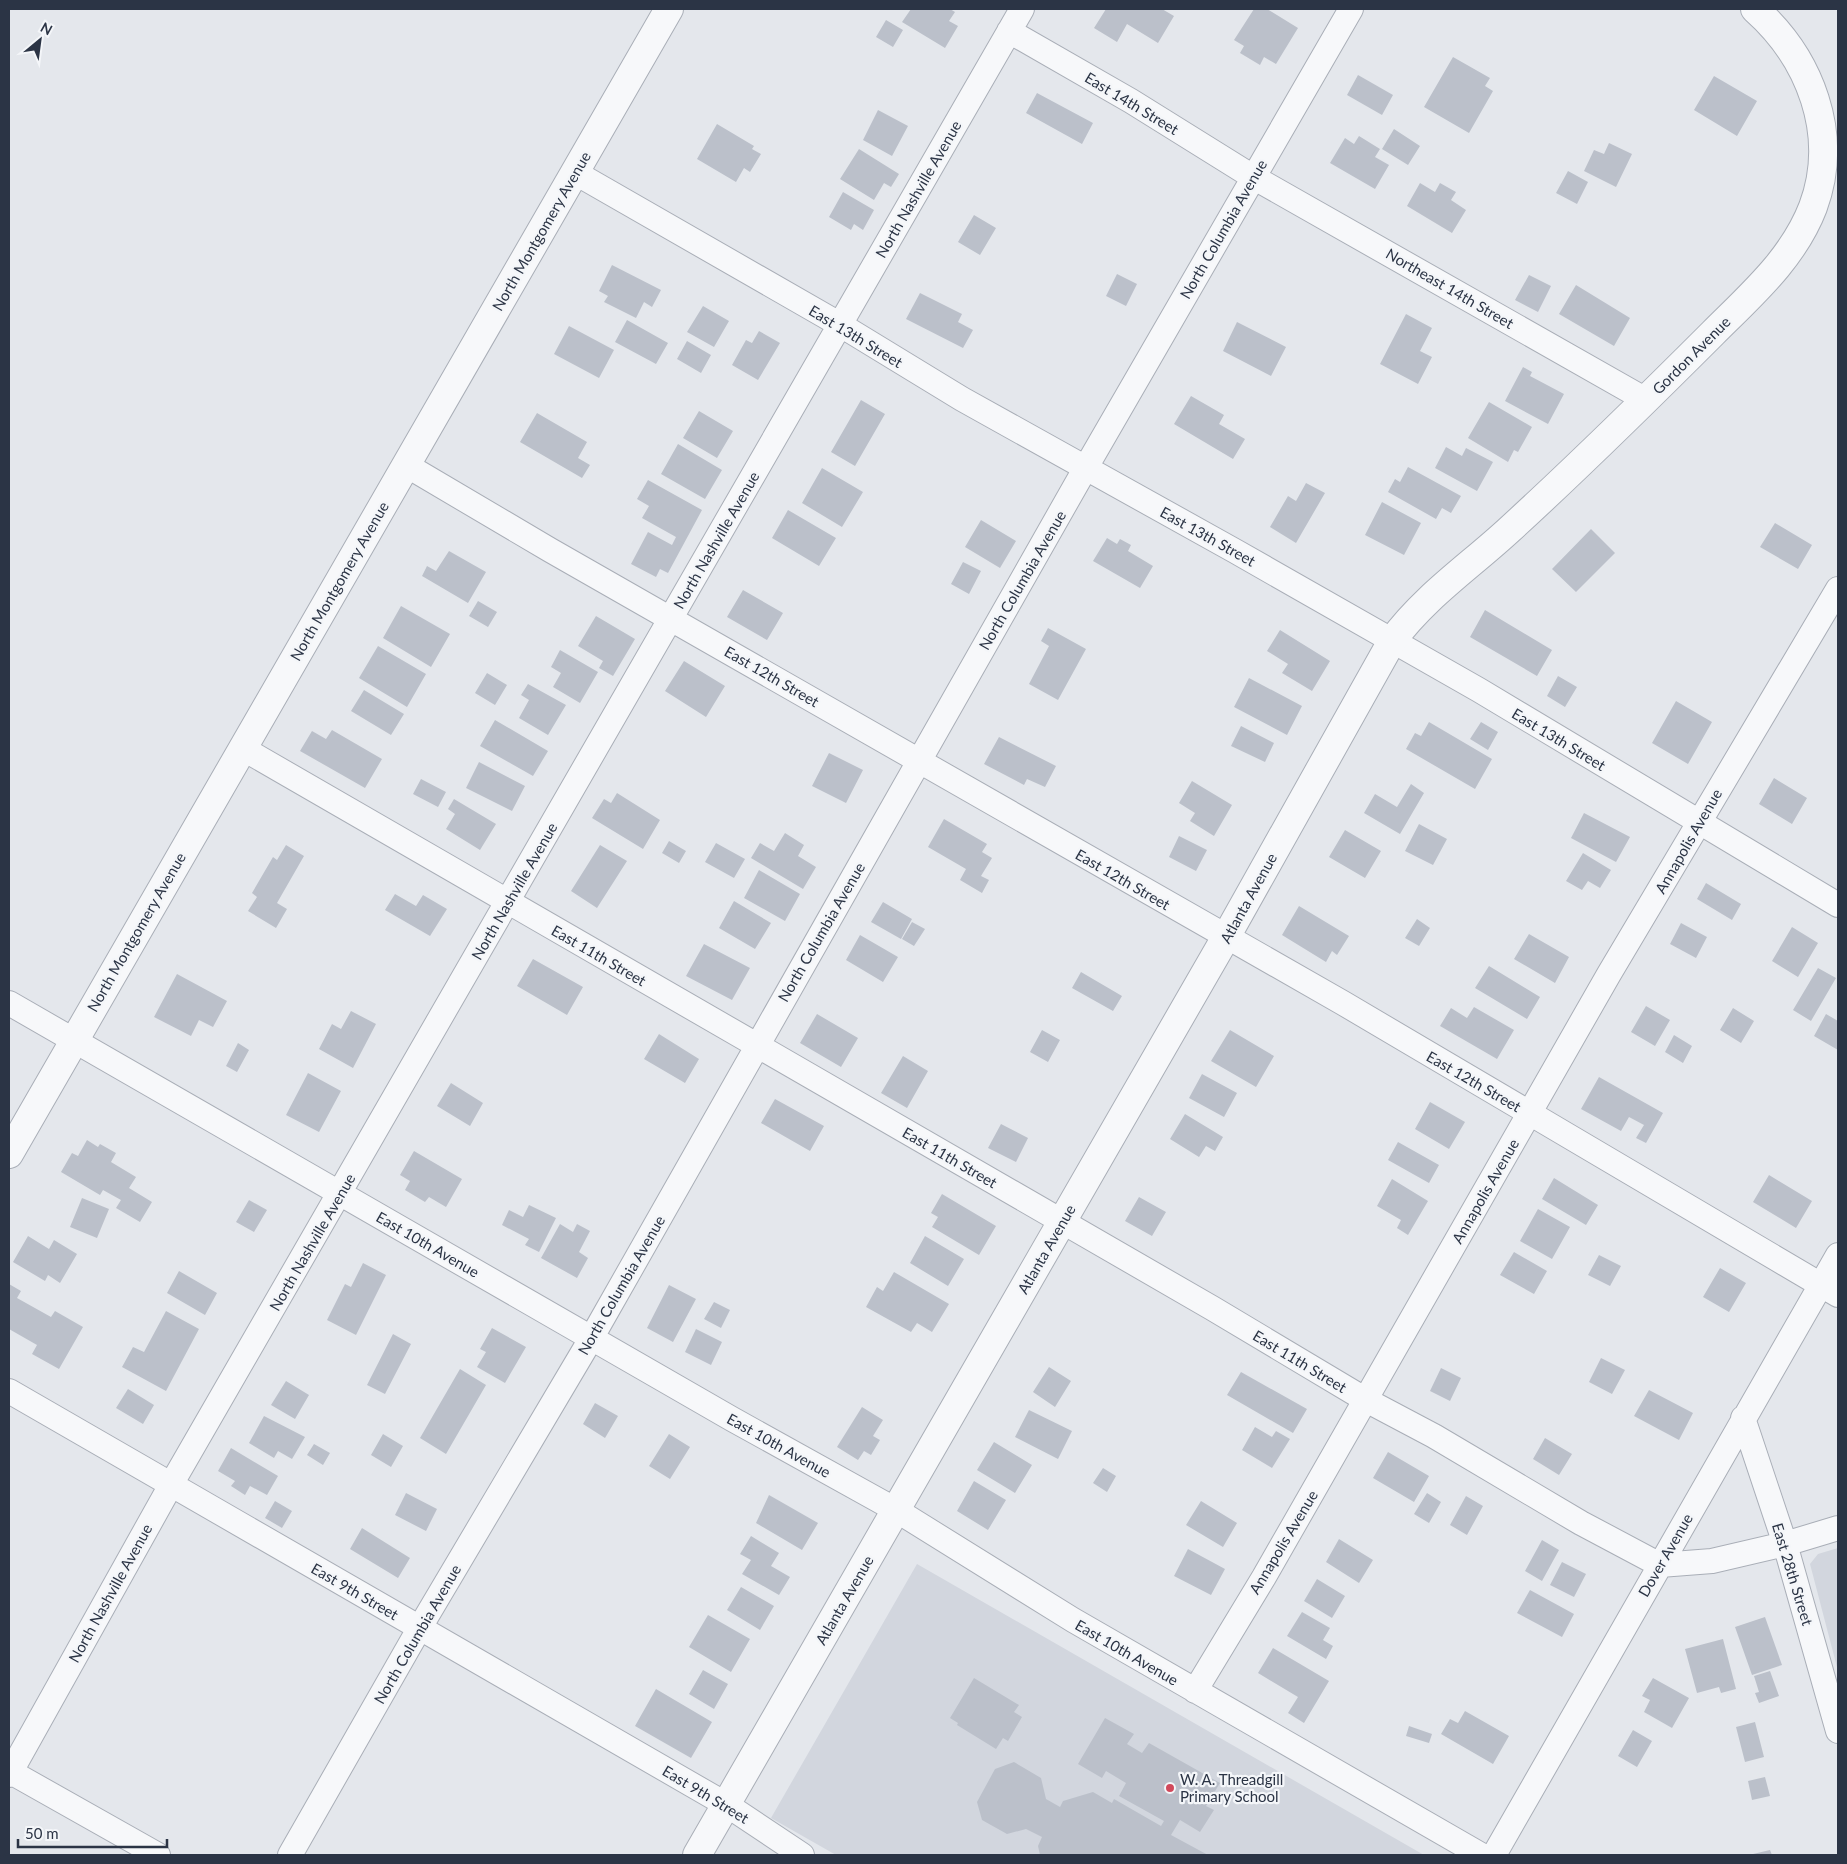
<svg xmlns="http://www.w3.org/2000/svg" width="1847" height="1864" viewBox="0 0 1847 1864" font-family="Lato,sans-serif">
<rect width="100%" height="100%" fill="#e4e7ec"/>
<path fill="#d2d6de" d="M1838 1548V1671L1810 1564 1818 1554Z
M917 1564 1424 1855H836L771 1818Z"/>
<path fill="#bbc0ca" d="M911 9H950L955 12 949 21 958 26 945 48 902 22Z
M1106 9H1162L1174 16 1158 43 1127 24 1117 42 1094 28Z
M1254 9H1267L1298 28 1276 64 1264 57 1260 65 1240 53 1244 46 1234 40Z
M886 20 903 30 893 47 876 37Z
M1453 57 1490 78 1485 86 1493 91 1469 133 1424 107Z
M1358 75 1393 95 1382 115 1347 95Z
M1714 76 1757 101 1737 136 1694 110Z
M1037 93 1093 123 1082 144 1026 113Z
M878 110 908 126 892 156 863 140Z
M717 124 754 146 752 149 761 154 750 172 744 168 736 182 697 159Z
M1394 129 1420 146 1408 165 1382 149Z
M1359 136 1380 149 1375 157 1389 165 1375 189 1330 163 1345 138 1354 144Z
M1609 143 1632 154 1616 187 1584 171 1594 150 1604 154Z
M859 149 899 174 891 187 884 183 874 200 840 179Z
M1568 171 1588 182 1577 204 1556 193Z
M1420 183 1435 192 1440 183 1456 192 1451 200 1466 210 1452 233 1407 206Z
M843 192 874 210 863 230 854 224 851 230 829 217Z
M974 215 996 228 980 255 958 242Z
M612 265 661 290 652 307 644 302 636 318 604 302 608 296 599 291Z
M1117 274 1137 284 1126 306 1106 296Z
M1529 275 1551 286 1538 312 1515 300Z
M1576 285 1630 318 1614 346 1559 314Z
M920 293 962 314 958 322 973 330 963 348 906 319Z
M703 306 729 321 714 347 687 332Z
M1406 314 1432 328 1420 351 1432 357 1418 384 1380 364Z
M627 320 668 343 656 364 615 342Z
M1237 322 1286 347 1271 376 1223 351Z
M569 326 614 350 599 378 554 354Z
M759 331 780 343 758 380 732 365 746 340 752 343Z
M687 341 711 355 701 373 677 359Z
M1523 367 1532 372 1530 376 1564 394 1548 424 1505 401Z
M1191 396 1224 415 1219 424 1245 439 1233 459 1174 424Z
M861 400 885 414 855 466 831 452Z
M1489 402 1532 427 1518 452 1514 450 1508 462 1468 438Z
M699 411 733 431 717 458 683 438Z
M537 413 587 442 578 458 590 465 582 478 520 442Z
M678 444 722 470 705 499 661 474Z
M1446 447 1462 456 1466 448 1493 462 1477 491 1435 468Z
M1408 467 1461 496 1451 513 1442 508 1436 519 1388 492 1395 479 1400 482Z
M822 468 863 492 842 527 802 503Z
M648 480 702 510 668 573 660 569 656 577 631 564 648 532 672 545 676 537 642 518 649 506 637 499Z
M1306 483 1325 493 1296 543 1270 527 1288 496 1296 501Z
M1382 502 1421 523 1404 555 1365 535Z
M788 510 836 538 819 566 772 538Z
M981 520 1016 541 1000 568 965 547Z
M1775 523 1812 545 1798 569 1760 547Z
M1591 529 1615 553 1576 592 1552 569Z
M1107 538 1117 544 1120 539 1131 545 1128 551 1153 566 1140 588 1093 561Z
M449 551 486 572 468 603 422 576 427 566 436 571Z
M963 562 981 571 969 594 951 584Z
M743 590 783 613 767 640 727 617Z
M478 601 497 612 488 627 469 616Z
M401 606 450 634 431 667 383 638Z
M1485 610 1552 650 1537 676 1470 637Z
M596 616 635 639 613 676 599 668 603 661 578 646Z
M1048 628 1086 649 1058 700 1029 684 1049 646 1041 641Z
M1280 630 1330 661 1312 691 1282 673 1288 664 1267 651Z
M378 646 426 674 407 707 359 678Z
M560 650 598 672 580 703 553 687 561 673 551 667Z
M684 661 725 686 706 717 665 691Z
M487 673 507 685 495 705 475 693Z
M1558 676 1577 687 1565 707 1547 696Z
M1249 678 1302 706 1287 735 1234 707Z
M528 684 566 705 548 735 519 718 529 700 521 695Z
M364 690 404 714 391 735 351 711Z
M1676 701 1712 722 1688 764 1652 743Z
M495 720 548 751 533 776 480 746Z
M1429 722 1492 759 1475 789 1406 749 1415 733 1421 736Z
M1481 722 1498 732 1488 750 1470 739Z
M1241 726 1274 743 1265 762 1231 746Z
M332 730 382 759 365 788 300 751 312 731 326 739Z
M999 737 1056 766 1045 787 1027 779 1024 785 984 764Z
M829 753 863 770 846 803 812 786Z
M479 762 525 786 512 811 466 788Z
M1774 778 1807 798 1792 824 1759 804Z
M421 779 446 792 438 807 413 794Z
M1192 781 1232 805 1214 836 1190 821 1195 813 1179 803Z
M1411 784 1424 793 1400 834 1364 813 1375 794 1397 807Z
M617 793 660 820 643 849 592 818 604 799 611 803Z
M454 799 496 824 480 850 446 829 455 814 448 809Z
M1584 813 1630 837 1616 862 1571 838Z
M944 819 987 844 982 852 992 858 981 876 989 880 982 893 960 880 966 869 928 847Z
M1419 824 1447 839 1433 865 1405 851Z
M1345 830 1381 851 1365 878 1329 857Z
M785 833 804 845 798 856 816 867 803 889 751 858 760 843 774 851Z
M1179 836 1207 850 1196 871 1169 857Z
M669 841 686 851 679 863 662 853Z
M716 843 745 859 734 878 705 862Z
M286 845 304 856 277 903 287 909 276 928 248 911 257 897 252 893 273 857 277 860Z
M600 845 627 861 597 908 571 891Z
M1583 853 1611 870 1600 888 1588 881 1582 890 1566 881Z
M759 870 800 894 785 921 744 898Z
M1706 883 1741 904 1732 920 1697 899Z
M395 894 416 906 423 895 447 909 430 936 385 910Z
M734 901 771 923 755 949 719 928Z
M883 902 912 919 901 939 871 922Z
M1299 906 1349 936 1337 955 1332 951 1326 962 1282 935Z
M1417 919 1430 928 1419 946 1405 938Z
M912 922 925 929 914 946 902 939Z
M1681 923 1707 937 1696 958 1670 944Z
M1792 927 1818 943 1798 977 1772 961Z
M1529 934 1569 957 1555 983 1514 959Z
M860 935 898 957 883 982 846 960Z
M704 944 750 968 732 1000 686 976Z
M533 959 583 987 567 1015 517 986Z
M1489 966 1540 997 1527 1019 1475 988Z
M1818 968 1836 978 1811 1021 1793 1010Z
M1081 972 1122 996 1113 1011 1072 988Z
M177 974 227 1001 213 1027 199 1020 191 1036 154 1017Z
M1646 1006 1670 1020 1655 1046 1631 1032Z
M1474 1007 1514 1030 1497 1059 1440 1026 1451 1008 1467 1018Z
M1733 1008 1754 1021 1741 1043 1720 1030Z
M351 1011 376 1024 353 1068 319 1049 332 1024 341 1029Z
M817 1014 858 1038 841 1067 800 1043Z
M1826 1014 1838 1021V1050L1814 1036Z
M1042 1030 1060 1040 1048 1062 1030 1052Z
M1230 1030 1274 1056 1256 1087 1211 1061Z
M659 1034 699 1059 685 1083 644 1059Z
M1674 1035 1692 1046 1683 1063 1665 1052Z
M238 1043 249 1050 237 1072 226 1066Z
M903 1056 928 1071 907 1108 881 1093Z
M308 1073 341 1091 319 1132 286 1115Z
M1202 1074 1237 1093 1224 1117 1189 1098Z
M1599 1077 1663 1113 1646 1143 1636 1138 1644 1125 1629 1117 1621 1131 1581 1109Z
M451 1083 483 1103 470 1126 437 1106Z
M775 1099 824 1126 810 1151 761 1123Z
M1430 1102 1465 1122 1449 1149 1415 1129Z
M1185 1114 1223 1137 1215 1151 1206 1146 1199 1157 1170 1139Z
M1001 1124 1028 1138 1016 1162 988 1148Z
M87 1140 98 1147 100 1144 116 1153 111 1162 136 1177 129 1188 152 1202 140 1222 116 1208 121 1200 103 1190 100 1195 61 1172 72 1153 78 1156Z
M1398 1142 1439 1165 1429 1183 1388 1160Z
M414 1151 462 1179 446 1207 429 1197 425 1202 405 1190 410 1181 400 1175Z
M1769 1175 1812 1201 1796 1228 1753 1202Z
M1554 1178 1598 1205 1586 1225 1542 1199Z
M1392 1179 1428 1201 1408 1235 1397 1228 1401 1220 1377 1206Z
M942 1194 996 1226 979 1255 932 1227 938 1217 931 1213Z
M1139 1197 1166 1212 1152 1236 1125 1221Z
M82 1198 109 1209 97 1238 70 1227Z
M249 1200 267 1210 254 1232 236 1222Z
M529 1205 556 1218 539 1252 525 1245 529 1239 502 1225 509 1210 523 1217Z
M1538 1209 1570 1227 1552 1259 1520 1241Z
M560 1224 573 1232 577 1224 590 1231 579 1252 588 1258 577 1278 541 1258Z
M28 1236 49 1249 54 1240 77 1254 60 1283 48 1275 45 1281 13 1262Z
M925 1236 964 1259 948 1286 910 1263Z
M1514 1252 1547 1271 1534 1294 1500 1275Z
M1599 1255 1621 1266 1610 1286 1588 1275Z
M363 1263 386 1275 356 1335 327 1320 345 1284 351 1287Z
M1720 1268 1746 1283 1729 1312 1703 1297Z
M179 1271 217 1293 205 1315 167 1293Z
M894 1272 949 1304 932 1332 917 1323 911 1332 866 1307 877 1287 883 1291Z
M9 1284 21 1291 17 1298 51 1317 55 1311 83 1327 59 1369 32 1354 37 1345 9 1329Z
M669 1285 696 1299 673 1342 647 1328Z
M714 1302 730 1310 721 1328 704 1319Z
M166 1311 199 1329 166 1391 122 1367 133 1347 144 1352Z
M492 1328 526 1347 505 1383 477 1367 486 1352 480 1349Z
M696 1329 722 1342 711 1365 685 1352Z
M393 1334 411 1344 385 1394 367 1385Z
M1601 1358 1625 1370 1612 1394 1589 1382Z
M1049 1367 1071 1381 1055 1407 1033 1392Z
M1441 1368 1461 1378 1450 1401 1430 1391Z
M460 1369 486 1385 446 1454 420 1438Z
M1241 1372 1307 1409 1293 1433 1227 1395Z
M286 1381 309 1395 295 1419 271 1405Z
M128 1389 154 1405 143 1424 116 1408Z
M1649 1390 1693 1413 1679 1440 1634 1416Z
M595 1403 618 1416 605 1438 583 1424Z
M862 1407 883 1420 873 1436 880 1440 871 1455 864 1451 858 1460 837 1447Z
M1029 1410 1072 1431 1058 1459 1015 1437Z
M264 1416 305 1437 292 1459 278 1451 274 1458 249 1443Z
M1255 1427 1272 1437 1276 1431 1290 1439 1272 1468 1242 1450Z
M383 1434 403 1446 391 1467 371 1455Z
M669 1434 690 1447 670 1479 649 1466Z
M1545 1438 1572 1454 1559 1475 1533 1459Z
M994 1442 1032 1465 1015 1493 977 1470Z
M314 1444 330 1453 323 1465 307 1455Z
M231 1448 278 1476 267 1495 250 1486 245 1495 231 1486 235 1481 218 1471Z
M1388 1452 1429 1476 1414 1502 1373 1478Z
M1103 1468 1116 1476 1107 1492 1093 1483Z
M974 1481 1006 1500 988 1530 957 1511Z
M406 1493 437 1509 426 1531 395 1515Z
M1427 1493 1441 1502 1429 1523 1414 1514Z
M769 1495 818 1523 802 1550 756 1523Z
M1466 1496 1483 1506 1467 1535 1450 1525Z
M275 1501 292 1511 282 1528 265 1518Z
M1201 1501 1237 1523 1223 1547 1186 1525Z
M362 1528 410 1558 398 1578 350 1549Z
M751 1536 779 1553 771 1566 790 1577 779 1595 742 1574 751 1560 740 1554Z
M1339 1539 1373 1560 1359 1583 1326 1562Z
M1542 1540 1559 1550 1542 1581 1525 1571Z
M1188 1549 1225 1569 1211 1595 1174 1576Z
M1562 1562 1586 1574 1574 1597 1550 1585Z
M1317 1579 1345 1596 1332 1618 1304 1601Z
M741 1587 774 1606 760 1630 727 1610Z
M1530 1590 1574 1614 1562 1637 1517 1613Z
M1302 1612 1330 1628 1323 1640 1333 1646 1326 1659 1287 1636Z
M708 1615 750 1639 731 1672 689 1647Z
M1765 1617 1782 1665 1752 1675 1735 1627Z
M1723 1639 1736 1689 1721 1693 1719 1687 1697 1693 1685 1649Z
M1273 1648 1329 1681 1304 1723 1288 1713 1298 1697 1258 1673Z
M703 1670 728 1684 714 1709 689 1694Z
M1770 1671 1779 1696 1759 1703 1755 1693 1759 1692 1754 1676Z
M974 1678 1019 1705 1014 1712 1022 1717 1008 1741 1003 1738 996 1749 957 1725 958 1723 950 1718Z
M1653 1678 1689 1698 1672 1728 1644 1712 1650 1700 1642 1696Z
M656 1689 712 1722 691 1758 635 1726Z
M1465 1711 1509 1736 1493 1764 1441 1734 1450 1719 1458 1723Z
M1105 1718 1134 1734 1127 1744 1142 1753 1149 1743 1220 1783 1206 1806 1214 1810 1200 1832 1180 1820 1171 1835 1208 1855H1040L1038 1846 1042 1837 1026 1829 1007 1834 982 1820 977 1802 995 1769 1014 1762 1041 1778 1046 1799 1060 1807 1063 1801 1093 1792 1112 1803 1114 1799 1161 1826 1164 1821 1119 1796 1126 1783 1106 1771 1102 1778 1078 1764Z
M1755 1722 1764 1757 1745 1762 1736 1727Z
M1409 1726 1432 1734 1429 1743 1406 1736Z
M1633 1730 1652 1741 1637 1767 1618 1756Z
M1765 1777 1770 1796 1752 1800 1748 1781Z
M1770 1850 1772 1855H1753V1854Z"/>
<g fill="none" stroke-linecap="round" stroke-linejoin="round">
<defs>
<path id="minor" d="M1009 31 1131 101 1253 177 1646 400
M574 172 839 324 962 399 1235 551 1479 690 1838 905
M406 465 550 550 1343 1003 1838 1295
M242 748 1212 1308 1366 1400 1434 1436 1581 1523 1660 1565 1712 1561 1785 1544 1838 1528
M9 1003 732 1419 896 1510 1073 1620 1481 1855
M9 1391 727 1805 802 1855
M1743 1418 1785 1544 1838 1731
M1195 1691 1264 1577 1609 974 1838 589
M9 1771 158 1855
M9 1775 172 1483 1022 9
M290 1855 419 1629 592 1337 1085 469 1351 9
M1494 1855 1838 1255"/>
<path id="tertiary" d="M9 1154 669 9
M697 1855 1226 937 1392 641C1424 597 1470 566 1509 530 1579 466 1646 400 1713 333 1751 295 1793 259 1813 207 1840 134 1810 58 1755 9"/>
</defs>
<use href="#minor" stroke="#a9aeb7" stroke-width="26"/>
<use href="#tertiary" stroke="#a9aeb7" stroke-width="30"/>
<use href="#minor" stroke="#f7f8fa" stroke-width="24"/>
<use href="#tertiary" stroke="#f7f8fa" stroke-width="28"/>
</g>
<circle fill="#d1495b" stroke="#f4f6f9" stroke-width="2" cx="1170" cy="1788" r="5"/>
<g text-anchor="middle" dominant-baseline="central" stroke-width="4.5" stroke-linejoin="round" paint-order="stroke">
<g font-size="15" fill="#2b3445" stroke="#f4f6f9">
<text transform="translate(1132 103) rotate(31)">East 14th Street</text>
<text transform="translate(918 189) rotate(-60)">North Nashville Avenue</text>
<text transform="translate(1223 229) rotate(-60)">North Columbia Avenue</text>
<text transform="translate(541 231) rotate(-60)">North Montgomery Avenue</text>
<text transform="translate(1450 288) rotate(30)">Northeast 14th Street</text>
<text transform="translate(856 336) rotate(31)">East 13th Street</text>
<text transform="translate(1691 355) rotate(-45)">Gordon Avenue</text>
<text transform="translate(1208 536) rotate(29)">East 13th Street</text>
<text transform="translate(716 540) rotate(-60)">North Nashville Avenue</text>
<text transform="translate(1022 580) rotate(-60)">North Columbia Avenue</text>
<text transform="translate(339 581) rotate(-60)">North Montgomery Avenue</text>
<text transform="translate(772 676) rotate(30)">East 12th Street</text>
<text transform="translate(1559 739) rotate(31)">East 13th Street</text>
<text transform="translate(1688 841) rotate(-60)">Annapolis Avenue</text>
<text transform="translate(1123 879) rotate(30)">East 12th Street</text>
<text transform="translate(514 891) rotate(-60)">North Nashville Avenue</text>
<text transform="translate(1248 898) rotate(-61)">Atlanta Avenue</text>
<text transform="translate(136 932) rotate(-60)">North Montgomery Avenue</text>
<text transform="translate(821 932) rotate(-60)">North Columbia Avenue</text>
<text transform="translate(599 955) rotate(30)">East 11th Street</text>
<text transform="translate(1474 1081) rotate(30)">East 12th Street</text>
<text transform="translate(950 1157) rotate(30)">East 11th Street</text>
<text transform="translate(1485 1191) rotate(-60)">Annapolis Avenue</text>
<text transform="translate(312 1242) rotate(-60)">North Nashville Avenue</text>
<text transform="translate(428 1244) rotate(30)">East 10th Avenue</text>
<text transform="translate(1046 1249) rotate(-60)">Atlanta Avenue</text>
<text transform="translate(621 1285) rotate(-60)">North Columbia Avenue</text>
<text transform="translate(1300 1361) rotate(31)">East 11th Street</text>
<text transform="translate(779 1445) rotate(29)">East 10th Avenue</text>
<text transform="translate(1283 1542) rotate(-59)">Annapolis Avenue</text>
<text transform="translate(1665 1555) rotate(-60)">Dover Avenue</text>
<text transform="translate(1793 1574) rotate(73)">East 28th Street</text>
<text transform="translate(355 1591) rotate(30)">East 9th Street</text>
<text transform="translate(110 1593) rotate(-61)">North Nashville Avenue</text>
<text transform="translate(844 1600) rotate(-60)">Atlanta Avenue</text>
<text transform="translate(417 1634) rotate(-60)">North Columbia Avenue</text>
<text transform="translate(1127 1652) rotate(30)">East 10th Avenue</text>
<text transform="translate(706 1794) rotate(31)">East 9th Street</text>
</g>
<g font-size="15" fill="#2b3445" stroke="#f4f6f9" text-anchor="start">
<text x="1180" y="1779">W. A. Threadgill<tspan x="1180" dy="17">Primary School</tspan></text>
</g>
</g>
<rect width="1847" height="1864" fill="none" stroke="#2b3445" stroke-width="20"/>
<g transform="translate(40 40) rotate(29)" stroke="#f4f6f9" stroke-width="4" paint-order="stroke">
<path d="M0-4L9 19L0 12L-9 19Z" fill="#2b3445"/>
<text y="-8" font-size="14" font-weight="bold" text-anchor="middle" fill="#2b3445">N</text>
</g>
<path d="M18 1839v8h149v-8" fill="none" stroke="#2b3445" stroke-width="2.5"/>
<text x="25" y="1839" font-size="15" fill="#2b3445" stroke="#f4f6f9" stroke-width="4" paint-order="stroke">50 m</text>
</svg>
